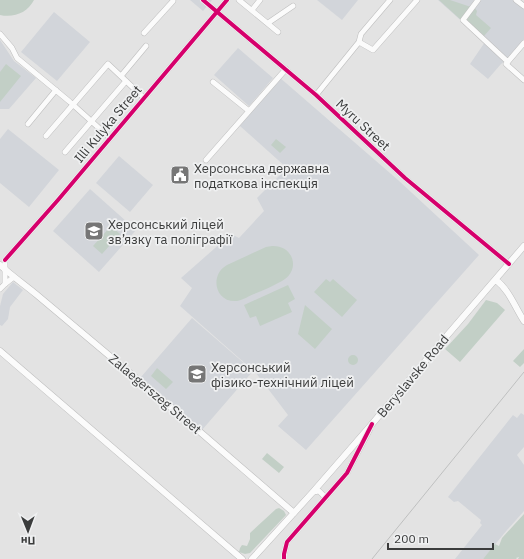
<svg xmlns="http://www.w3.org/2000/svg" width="524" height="559" viewBox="0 0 524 559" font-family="'IBM Plex Sans',sans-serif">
<rect width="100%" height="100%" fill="#e3e3e3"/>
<path fill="#d2d5da" d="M190 0H212L203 11Z
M317 0H358L342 20Z
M438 0H520L524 3V39L507 59 501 64 488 79 470 64 485 42Z
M54 12 90 42 57 81 21 52Z
M0 40 14 61 36 78 9 109H0Z
M238 48 273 78 249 106 214 75Z
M279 77 398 180 479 255 306 450 278 426 288 415 256 373 180 306 192 288 181 278 231 234 239 238 264 211 257 198 287 168 240 126Z
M8 129 59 170 29 207 0 183V139Z
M119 156 153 185 130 212 96 183Z
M90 189 136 230 99 272 53 231Z
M13 282 23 290 10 307 8 319 2 326 0 325V306L3 294Z
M192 318 253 371 202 430 141 377Z
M521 413 524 415V447L517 455 524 465V511L507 530 483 559H455L482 525 480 523 481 520 458 501 454 502 448 497 513 415 517 418Z"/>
<path fill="#c2cfc6" d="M0 0H34C27 13 14 18 0 15Z
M439 0H450L471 7 461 20Z
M474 7 477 11 476 15 491 28 484 36 465 19Z
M6 64 21 76 0 102V72Z
M276 139 286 147 280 153 271 145Z
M111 226 120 234 102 254 93 246Z
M272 246C294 245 301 271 282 281 273 286 264 290 254 294 249 296 243 300 237 301 215 303 209 275 227 265L266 247Z
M326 279 330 282 333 279 357 300 342 317 314 292Z
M288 285 295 299 288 303 292 312 260 326 256 316 250 318 244 305Z
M486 300 497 303 505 310 460 362 445 349 468 324Z
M305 305 332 329 315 349 298 334Z
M524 349V363L520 367 513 361Z
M348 360a5 5 0 1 1 10 0a5 5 0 1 1-10 0Z
M157 368 173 382 166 389 151 376Z
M267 453 284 467 279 473 262 459Z
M279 508 284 511 286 515 250 553 245 554 239 552 240 548 242 545 247 546 250 539V533L276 509Z
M524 514V559H518L519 557 516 558 517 559H483L495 544 499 546 502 538Z"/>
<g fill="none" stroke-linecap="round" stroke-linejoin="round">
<defs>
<path id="minor" d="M203 0 316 95 405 178 509 264
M239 0 278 32
M478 0 463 20 508 62
M516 0 524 6
M252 10 260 0
M268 23 293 6
M144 33 173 1
M0 34 12 48 17 58 70 102 110 138
M359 42 361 34 390 0
M524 43 506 64 524 80
M121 76 146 46
M213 82 249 111
M316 95 359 42 373 50 417 0
M28 124 56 90
M46 136 108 64 144 98
M65 152 126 81
M206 160 286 69
M5 260 58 200 227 0
M5 284V260
M0 289 5 284 14 277
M313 492 319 491 326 498
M284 559V554L287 542 347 473 370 429"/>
<path id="major" d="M0 265C12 276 25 285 37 295L192 425 294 513
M496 280C509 290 515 307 524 321
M0 351 242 559
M252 559 312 493 372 424 438 346 524 246"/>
</defs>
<use href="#minor" stroke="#bebebe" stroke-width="6"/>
<use href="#major" stroke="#bebebe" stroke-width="7"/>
<use href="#minor" stroke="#fbfbfb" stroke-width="5"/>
<use href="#major" stroke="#fbfbfb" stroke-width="6"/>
<path stroke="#bfc0c0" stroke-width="1" d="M372 559 524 372"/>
<defs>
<path id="cycleway" d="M203 0 316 95 405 178 509 264
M5 260 58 200 227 0
M284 559V554L287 542 347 473 372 424"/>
</defs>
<use href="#cycleway" stroke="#eff0f1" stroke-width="6"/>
<use href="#cycleway" stroke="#d6006c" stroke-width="4"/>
</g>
<defs>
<symbol id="civic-square" viewBox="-11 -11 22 22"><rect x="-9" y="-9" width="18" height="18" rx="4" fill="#767676" stroke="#eff0f1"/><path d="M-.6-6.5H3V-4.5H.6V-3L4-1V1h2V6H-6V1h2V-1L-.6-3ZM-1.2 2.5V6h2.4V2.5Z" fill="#fff"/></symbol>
<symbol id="university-square" viewBox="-11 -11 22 22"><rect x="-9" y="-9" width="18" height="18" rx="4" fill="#767676" stroke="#eff0f1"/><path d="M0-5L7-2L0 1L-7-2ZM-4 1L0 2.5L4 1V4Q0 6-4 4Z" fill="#fff"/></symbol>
</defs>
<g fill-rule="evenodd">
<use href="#civic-square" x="169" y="164" width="22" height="22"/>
<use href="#university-square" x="83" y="220" width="22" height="22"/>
<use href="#university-square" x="186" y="363" width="22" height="22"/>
</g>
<g text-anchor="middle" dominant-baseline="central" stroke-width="3.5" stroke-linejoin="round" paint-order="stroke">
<g font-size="13" fill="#3b3c3c" stroke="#eff0f1">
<text transform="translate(108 124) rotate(-50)">Illi Kulyka Street</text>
<text transform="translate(363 125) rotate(43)">Myru Street</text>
<text transform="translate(413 376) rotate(-50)">Beryslavske Road</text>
<text transform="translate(155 394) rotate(40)">Zalaegerszeg Street</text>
</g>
<g font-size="13" fill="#3b3c3c" stroke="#eff0f1" text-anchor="start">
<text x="194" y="168">Херсонська державна<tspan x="194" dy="15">податкова інспекція</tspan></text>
<text x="108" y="224">Херсонський ліцей<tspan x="108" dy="15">зв’язку та поліграфії</tspan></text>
<text x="211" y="367">Херсонський<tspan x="211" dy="15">фізико-технічний ліцей</tspan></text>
</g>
</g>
<g transform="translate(28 531) rotate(179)" stroke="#eff0f1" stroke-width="3" paint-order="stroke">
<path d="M0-3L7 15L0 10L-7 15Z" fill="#3b3c3c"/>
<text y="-6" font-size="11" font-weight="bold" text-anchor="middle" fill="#3b3c3c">Пн</text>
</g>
<path d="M388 543v6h105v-6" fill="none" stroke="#3b3c3c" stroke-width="2"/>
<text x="394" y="543" font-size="12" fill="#3b3c3c" stroke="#eff0f1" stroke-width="3" paint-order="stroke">200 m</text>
</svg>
